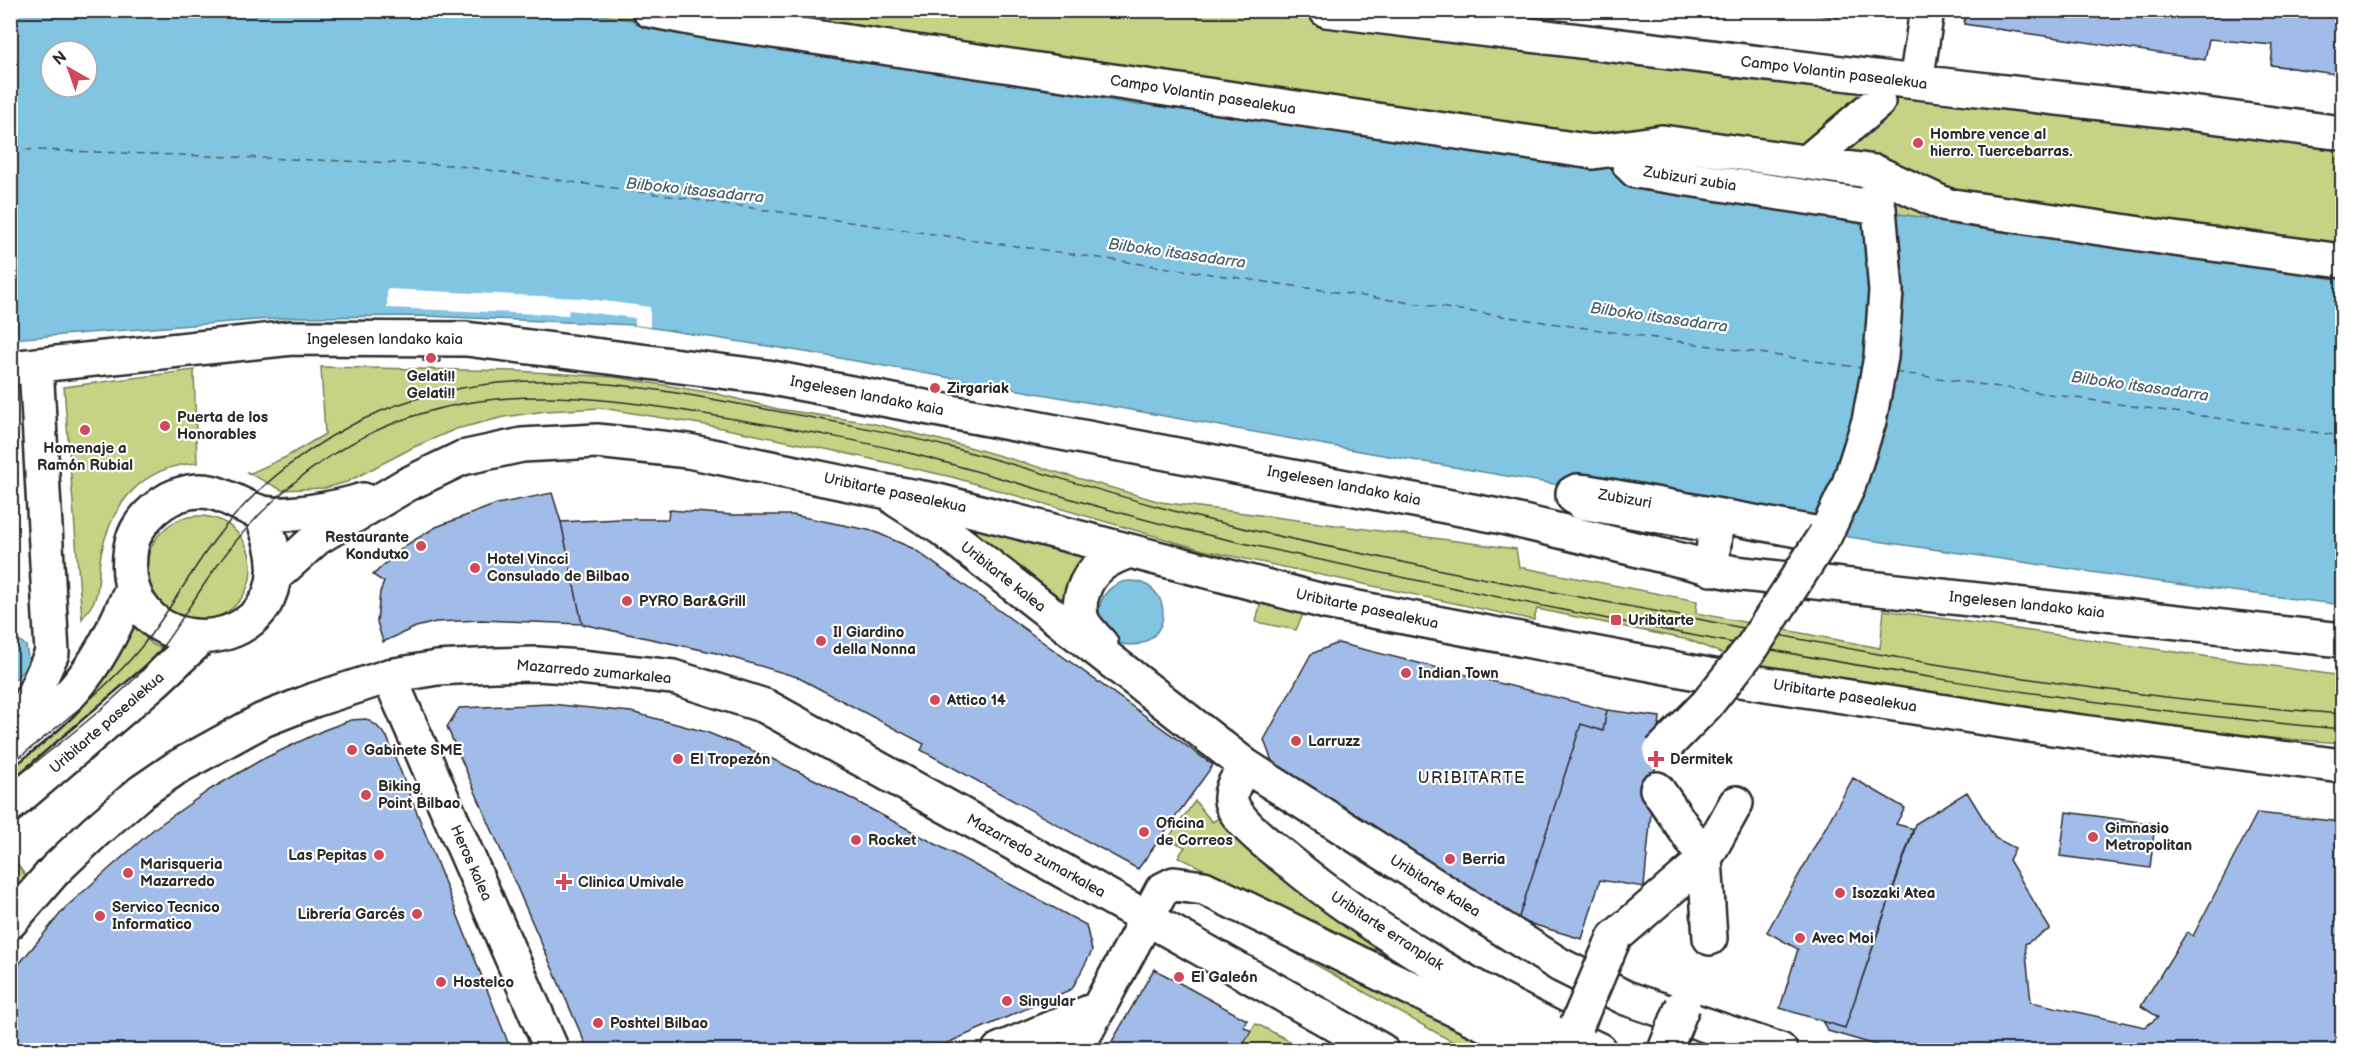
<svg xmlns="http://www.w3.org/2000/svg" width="2353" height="1061" viewBox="0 0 2353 1061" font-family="'Balsamiq Sans',sans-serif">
<rect width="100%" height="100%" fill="#fff"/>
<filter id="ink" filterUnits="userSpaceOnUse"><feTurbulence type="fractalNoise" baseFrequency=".0167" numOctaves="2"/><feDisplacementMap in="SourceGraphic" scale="12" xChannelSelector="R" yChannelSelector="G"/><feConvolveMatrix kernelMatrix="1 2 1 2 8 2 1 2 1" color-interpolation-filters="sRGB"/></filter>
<g filter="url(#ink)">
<path fill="#c7d285" stroke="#797e58" stroke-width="1.5" d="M1326 10 2342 142V271L1965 224 1629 173 1622 168 1350 126 1349 133 1329 131 1330 123 1171 98 1137 105 1102 99 1104 89 570 11Z
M321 367 516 371 614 377 713 393 778 409 871 423 969 447 1161 502 1516 549 1519 567 1697 601 1696 613 1880 648 1884 610 2342 676V743L2271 738 2153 724 1760 669 1689 640 1537 609 1534 620 1203 550 952 477 840 452 712 426 602 408 546 411 504 417 456 429 414 447 347 482 325 488 282 490 246 472 251 473 286 457 325 434Z
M194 370 197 463C143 466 112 502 101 554 98 568 100 586 95 599 92 606 86 613 82 619L64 387Z
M925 507 1097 556C1083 571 1064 586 1062 608Z
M147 568a52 52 0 1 1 104 0a52 52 0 1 1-104 0Z
M1261 600 1305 610 1296 630 1256 622Z
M122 613 152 644 181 657 11 805V747Z
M1195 801 1212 822 1221 817 1320 903 1443 992 1313 921 1178 857 1185 847 1175 842 1167 840Z
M15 861 27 878 11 896V865Z
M1288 949 1497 1050H1467Z
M1255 1024 1259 1025 1307 1050H1240Z"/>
<path fill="#81c5e2" stroke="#5f8799" stroke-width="1.5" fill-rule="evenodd" d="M11 11H570L1104 89 1103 99 1137 105 1171 98 1330 123V131L1349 133 1351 125 1622 168 1629 173 1965 224 2342 271V605L2153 581 1849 537 1812 528 1371 453 811 353 635 325 425 316 296 317 11 339ZM51 51H87V87H51Z
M1099 613a32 32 0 1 1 64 0a32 32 0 1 1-64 0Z
M10 632 26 646 29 664 11 684Z"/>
<path fill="#fff" d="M387 289 581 298 650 307V327L635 325V318L569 310 568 315 387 308Z"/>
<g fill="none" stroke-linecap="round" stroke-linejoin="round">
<path stroke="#49616b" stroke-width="1.5" stroke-dasharray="8 6" stroke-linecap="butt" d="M10 149 454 165 1863 368
M1895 372 2342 436"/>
</g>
<path fill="#a1bce8" stroke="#2b2b2b" stroke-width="1.5" d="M1783 10H1839L1838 18Z
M1966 10H2342V75L2271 65 2273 45 2209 39 2205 60 1964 24Z
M423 354 440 355V362L423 361Z
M552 493 561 522 582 624 482 620 436 622 416 627 383 642 377 622 380 592 384 582 373 575 388 561 406 545 436 527 497 504Z
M552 493 561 522 582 624 482 620 436 622 416 627 383 642 377 622 380 592 384 582 373 575 388 561 406 545 436 527 497 504Z
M669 510 733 515H793L873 531 914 549 1213 765 1138 869 921 750 924 744 797 677 716 653 582 624 561 522 620 519H668Z
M1338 643 1607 710 1603 731 1581 724 1518 920 1273 764 1264 740 1311 654Z
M550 704 631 712 706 732 766 756 824 784 1086 925 1092 951 1072 989 931 1050H588L447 727 459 708Z
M1607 710 1660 717 1644 887 1600 880 1582 939 1518 920 1581 724 1603 731Z
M366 719 376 725 387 737 511 1050H10V975L65 908 155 828 211 789 261 760 324 730 351 720Z
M1853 778 1905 808 1896 824 1914 829 1845 1028 1780 1008 1798 949 1767 932Z
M1967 792 1995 838 2015 848 2009 860 2050 929 2025 944 2031 1002 2145 1027 2158 1017 2141 1006 2187 932 2193 936 2257 813 2342 822V968L2335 1050H1893L1828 1031 1822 1021 1845 1028 1915 824Z
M2066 812 2155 824 2150 868 2060 856Z
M1154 969 1247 1020 1243 1026 1251 1031 1240 1050H1107Z"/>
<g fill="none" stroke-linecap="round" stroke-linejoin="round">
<defs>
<path id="street" d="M649 10 706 21 1593 152 1662 142 1875 172 1946 205 2174 239 2342 261
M1326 10 1916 82 2190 113 2342 133
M1916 82 1927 10
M1807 162 1878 102
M1665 163 1643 160 1629 164 1636 171 1879 208
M10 368 292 338 466 339 767 377 1498 516 1734 573 2342 640
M897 500 941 528 1246 766 1560 965 1626 998 1780 1050
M261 513C268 533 276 553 274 575 266 663 113 659 131 547 135 524 157 503 178 495 214 482 230 503 260 512 283 519 341 507 363 500
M1711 569 1716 526 1581 502 1573 496V493L1577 491 1588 492 1825 535 1848 487 1869 421 1881 357 1886 291 1879 208 1875 196
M274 577 317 538 406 485 462 458 522 445 597 441 688 451 883 491 934 500 1326 602 1708 675 2029 725 2342 766
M1101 644C1095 637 1087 630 1083 622 1075 604 1085 578 1100 566 1108 559 1120 555 1129 551
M389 676 552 1050
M29 704 52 653 36 365
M10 747C35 727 62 706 81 681 103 653 118 621 132 588
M1246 766C1238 778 1226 792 1233 807 1242 825 1269 846 1285 858 1379 937 1488 998 1599 1050
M1657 789 1705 859 1710 938
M10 805 155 681 201 638
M1615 937 1705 859 1736 803
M999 1050 1099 1008
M1076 1050 1162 890 1174 884 1204 888 1538 1050"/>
<path id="secondary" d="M10 922 55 870 96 831 141 792 176 768 263 720 314 700 389 676 437 668 495 665 538 664 580 667 673 677 765 706 1058 868 1381 1050"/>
</defs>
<use href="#street" stroke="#2b2b2b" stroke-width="38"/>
<use href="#secondary" stroke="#2b2b2b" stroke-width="38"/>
<use href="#street" stroke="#fff" stroke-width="33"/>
<use href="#secondary" stroke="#fff" stroke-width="33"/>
<path stroke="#2b2b2b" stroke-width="1.5" d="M10 765C55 728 105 692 142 646 168 614 188 576 213 542 255 485 316 439 381 411 503 361 630 383 754 407 821 419 887 431 953 448 1022 466 1090 488 1159 507 1228 526 1299 541 1369 555 1476 578 1584 598 1692 618 1775 634 1857 651 1941 665 2074 687 2208 704 2342 714
M10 783C55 746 104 711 144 669 170 641 188 607 210 576 234 540 263 508 296 481 432 371 575 391 734 419 793 429 854 439 913 454 1004 477 1094 508 1186 530 1314 560 1443 586 1573 612 1828 663 2083 707 2342 729"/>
<defs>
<path id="street-bridge" d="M1660 752 1707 704 1753 646 1825 535
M1577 1025 1614 938
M1665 1050 1683 1005"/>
</defs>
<use href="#street-bridge" stroke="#2b2b2b" stroke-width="38" stroke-linecap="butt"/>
<use href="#street-bridge" stroke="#fff" stroke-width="33"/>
</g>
</g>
<g fill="#d1495b" stroke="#fff" stroke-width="2">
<circle cx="1918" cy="143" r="6"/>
<circle cx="431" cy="358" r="6"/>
<circle cx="935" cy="388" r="6"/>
<circle cx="165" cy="426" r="6"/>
<circle cx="85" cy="430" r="6"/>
<circle cx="421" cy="546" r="6"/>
<circle cx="475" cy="568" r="6"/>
<circle cx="627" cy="601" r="6"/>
<rect x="1610" y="614" width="12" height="12" rx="3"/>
<circle cx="821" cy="641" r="6"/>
<circle cx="1406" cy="673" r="6"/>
<circle cx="935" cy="700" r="6"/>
<circle cx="1296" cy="741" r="6"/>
<circle cx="352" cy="750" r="6"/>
<circle cx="678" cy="759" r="6"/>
<path d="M1653 750h6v6h6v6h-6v6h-6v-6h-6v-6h6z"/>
<circle cx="366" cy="795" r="6"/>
<circle cx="1144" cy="832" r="6"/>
<circle cx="2093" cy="837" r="6"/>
<circle cx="856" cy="840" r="6"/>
<circle cx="379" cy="855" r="6"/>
<circle cx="1450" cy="859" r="6"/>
<circle cx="128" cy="873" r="6"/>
<path d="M561 873h6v6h6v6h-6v6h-6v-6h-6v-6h6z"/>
<circle cx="1840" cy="893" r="6"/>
<circle cx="417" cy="914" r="6"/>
<circle cx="100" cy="916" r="6"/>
<circle cx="1800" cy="938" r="6"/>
<circle cx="1179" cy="977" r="6"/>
<circle cx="441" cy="982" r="6"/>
<circle cx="1007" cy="1001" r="6"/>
<circle cx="598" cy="1023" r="6"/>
</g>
<g text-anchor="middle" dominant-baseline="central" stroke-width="4.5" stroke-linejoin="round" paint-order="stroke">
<g font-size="15" fill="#2b2b2b" stroke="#fff">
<text transform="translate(1834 73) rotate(7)">Campo Volantin pasealekua</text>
<text transform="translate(1203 95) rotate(9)">Campo Volantin pasealekua</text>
<text transform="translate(1690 179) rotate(9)">Zubizuri zubia</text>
<text x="385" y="339">Ingelesen landako kaia</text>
<text transform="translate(867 396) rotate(11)">Ingelesen landako kaia</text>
<text transform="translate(1344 486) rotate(11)">Ingelesen landako kaia</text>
<text transform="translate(895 493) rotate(12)">Uribitarte pasealekua</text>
<text transform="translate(1625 499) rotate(10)">Zubizuri</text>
<text transform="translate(1003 577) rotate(38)">Uribitarte kalea</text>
<text transform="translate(2027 605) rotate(6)">Ingelesen landako kaia</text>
<text transform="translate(1367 609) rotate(12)">Uribitarte pasealekua</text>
<text transform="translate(594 672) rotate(5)">Mazarredo zumarkalea</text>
<text transform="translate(1845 696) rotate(9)">Uribitarte pasealekua</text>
<text transform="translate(107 723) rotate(-41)">Uribitarte pasealekua</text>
<text transform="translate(1036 856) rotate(29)">Mazarredo zumarkalea</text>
<text transform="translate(471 863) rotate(66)">Heros kalea</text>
<text transform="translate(1435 886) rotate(32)">Uribitarte kalea</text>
<text transform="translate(1387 931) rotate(33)">Uribitarte erranplak</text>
</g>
<g font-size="15" font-weight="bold" fill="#2b2b2b" stroke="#fff" text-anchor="start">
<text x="1930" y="134">Hombre vence al<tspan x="1930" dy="17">hierro. Tuercebarras.</tspan></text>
<text x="431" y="376" text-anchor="middle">Gelati!!<tspan x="431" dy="17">Gelati!!</tspan></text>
<text x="947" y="388">Zirgariak</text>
<text x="177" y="417">Puerta de los<tspan x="177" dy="17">Honorables</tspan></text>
<text x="85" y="448" text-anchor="middle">Homenaje a<tspan x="85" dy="17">Ramón Rubial</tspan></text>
<text x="409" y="537" text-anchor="end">Restaurante<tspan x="409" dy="17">Kondutxo</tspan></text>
<text x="487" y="559">Hotel Vincci<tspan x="487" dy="17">Consulado de Bilbao</tspan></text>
<text x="639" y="601">PYRO Bar&amp;Grill</text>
<text x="1628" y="620">Uribitarte</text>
<text x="833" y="632">Il Giardino<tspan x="833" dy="17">della Nonna</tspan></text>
<text x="1418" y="673">Indian Town</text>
<text x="947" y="700">Attico 14</text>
<text x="1308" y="741">Larruzz</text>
<text x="364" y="750">Gabinete SME</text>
<text x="690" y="759">El Tropezón</text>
<text x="1670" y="759">Dermitek</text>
<text x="378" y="786">Biking<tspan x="378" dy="17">Point Bilbao</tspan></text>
<text x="1156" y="823">Oficina<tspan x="1156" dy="17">de Correos</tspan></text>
<text x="2105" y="828">Gimnasio<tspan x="2105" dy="17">Metropolitan</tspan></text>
<text x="868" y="840">Rocket</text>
<text x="367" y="855" text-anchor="end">Las Pepitas</text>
<text x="1462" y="859">Berria</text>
<text x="140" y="864">Marisqueria<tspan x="140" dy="17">Mazarredo</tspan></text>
<text x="578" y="882">Clinica Umivale</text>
<text x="1852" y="893">Isozaki Atea</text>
<text x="112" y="907">Servico Tecnico<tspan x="112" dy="17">Informatico</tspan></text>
<text x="405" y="914" text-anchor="end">Librería Garcés</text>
<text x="1812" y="938">Avec Moi</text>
<text x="1191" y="977">El Galeón</text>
<text x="453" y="982">Hostelco</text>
<text x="1019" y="1001">Singular</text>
<text x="610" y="1023">Poshtel Bilbao</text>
</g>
<g font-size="16" font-style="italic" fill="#49616b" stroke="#fff">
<text transform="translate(695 191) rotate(6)">Bilboko itsasadarra</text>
<text transform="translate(1177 254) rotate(8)">Bilboko itsasadarra</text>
<text transform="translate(1659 318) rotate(8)">Bilboko itsasadarra</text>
<text transform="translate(2140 387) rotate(8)">Bilboko itsasadarra</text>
</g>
<g font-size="16" letter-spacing="1.5" fill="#2b2b2b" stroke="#fff">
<text x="1472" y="778">URIBITARTE</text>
</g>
</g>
<rect width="2353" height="1061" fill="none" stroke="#fff" stroke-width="36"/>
<rect x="18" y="18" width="2317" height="1025" fill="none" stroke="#2b2b2b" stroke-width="2" filter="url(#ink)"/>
<g transform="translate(69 69) rotate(320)"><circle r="28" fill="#ffffff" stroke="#aaaaaa" stroke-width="1.5"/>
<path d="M0-4.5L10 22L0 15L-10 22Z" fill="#d1495b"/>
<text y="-9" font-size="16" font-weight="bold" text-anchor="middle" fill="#2b2b2b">N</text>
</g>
</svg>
